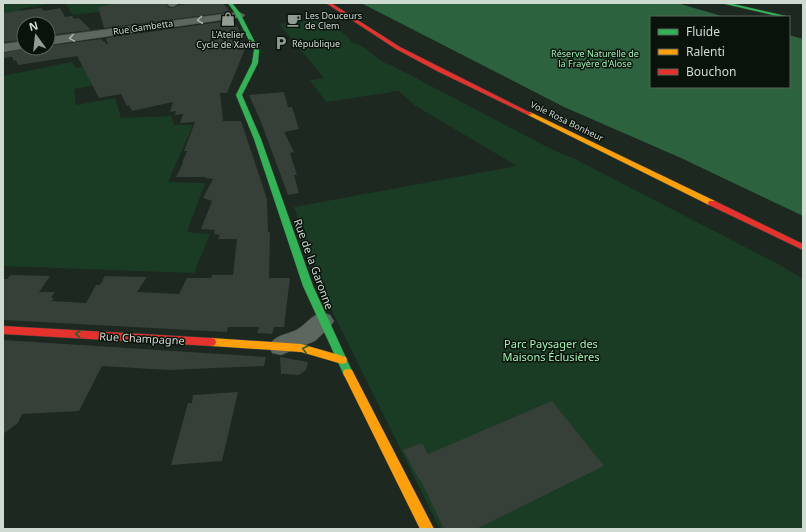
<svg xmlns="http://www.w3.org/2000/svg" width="806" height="532" viewBox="0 0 806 532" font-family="'Noto Sans',sans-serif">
<rect width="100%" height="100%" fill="#1d2820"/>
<path fill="#1a3c24" d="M3 3H54L20 9 23 14 3 17Z
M65 3H119L120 9 73 15Z
M319 19 325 27C338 26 345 34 353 43 369 46 376 62 391 65L553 150 575 159 778 264 803 279V529H440L333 313 322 286 294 207 517 166 414 105 399 91 326 102 310 80 324 78 279 24Z
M129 59 137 76 74 89 76 105 115 98 121 118 171 116 174 125H193L168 182 205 183 187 232 210 234 194 273 3 266V76L72 62 76 68Z"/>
<path fill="#2c623d" d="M361 3H677L725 17H651V87H789V35L803 39V216L681 158 564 107Z"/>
<path fill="#363f38" d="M119 3H166L168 7 173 8 179 5 194 3H223L230 12 104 28 98 7Z
M41 8 44 11 60 8 65 17 72 16 74 19 79 18 91 30 48 35V24H24V40L3 42V13Z
M234 20 241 35 235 42 245 41 247 44 227 93H220L223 121H241L267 199 268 232H270L269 278H290L284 327H274L272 334 257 333 259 327H228L227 332 3 320V279H7L11 275 50 276 39 292H55L51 298H54L52 301 86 303 96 285H100L105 276 147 277 137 292 179 294 187 278H211L212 275H233L237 239H218L220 235 214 234 215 230 201 229 212 201 203 198 213 179 205 178 206 177H176L183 163H182L187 151H184L195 122 180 123 183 114 175 115 176 111 170 112 173 102 132 111 129 105 127 106 121 94 99 98 77 56 18 65 16 60 14 61 12 57 3 58V53L28 48H48V46L101 39 108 45 106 38Z
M284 92 288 107H292L299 129 284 132 294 152 290 153 297 175H294L299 193 288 195 261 122 249 95Z
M3 340 266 357 264 366 168 370 102 366 79 411 22 414 18 423 3 434Z
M280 357 308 362 306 370 299 375 281 374Z
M238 392 222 461 171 465 188 403H192L193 395Z
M552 401 604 466 476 529H444L421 481H420L403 450 422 443 428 454Z"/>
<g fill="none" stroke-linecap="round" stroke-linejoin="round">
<defs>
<path id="street" d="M167 3H178V4L173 7 169 6Z
M239 12 245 15 243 17 48 45V37Z
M24 41V48H27L3 52V44Z
M322 312 330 315 334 321 330 327 315 341 281 355 272 353 269 346C275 334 288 335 298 329 307 323 311 316 322 312Z"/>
<path id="fast" d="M228 3H232L240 13 259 50 258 63 242 95 261 139 313 286 353 373 352 376 348 377 344 376 343 373 303 286 254 139 236 95 252 63 254 50 235 13Z
M721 3H729L790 17 789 18V17H781Z"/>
<path id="slow" d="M530 112 715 201 716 203 715 205H709L528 115 527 114Z
M211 338 301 344 346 357 347 360 346 363 342 364 301 352 211 346 207 345 206 342 207 339Z
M348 369 352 370 434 529H420L343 373 344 370Z"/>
<path id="jam" d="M326 3H331L400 47 533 114 528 115 437 71 396 49Z
M709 201H715L803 244V250L709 205 708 203Z
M3 326 211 338 215 339 216 342 215 345 211 346 3 334Z"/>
</defs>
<use href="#street" stroke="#3c443e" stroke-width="1"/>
<use href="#fast" stroke="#3c443e" stroke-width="1"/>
<use href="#slow" stroke="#3c443e" stroke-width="1"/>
<use href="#jam" stroke="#3c443e" stroke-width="1"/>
<use href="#street" fill="#5d665f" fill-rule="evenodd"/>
<use href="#fast" fill="#30b455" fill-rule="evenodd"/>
<use href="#slow" fill="#ff9f0a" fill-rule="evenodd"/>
<use href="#jam" fill="#e5322d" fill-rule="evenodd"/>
</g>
<defs><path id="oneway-chevron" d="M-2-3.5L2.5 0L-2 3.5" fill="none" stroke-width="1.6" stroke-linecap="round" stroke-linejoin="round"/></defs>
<g stroke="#a7b2a9">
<use href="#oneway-chevron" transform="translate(200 20) rotate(173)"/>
<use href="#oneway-chevron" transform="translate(72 38) rotate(171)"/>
</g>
<g stroke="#1d6330">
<use href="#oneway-chevron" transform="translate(78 334) rotate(-177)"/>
<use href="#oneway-chevron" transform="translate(305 349) rotate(-166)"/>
</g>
<defs>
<symbol id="shop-bare" viewBox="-9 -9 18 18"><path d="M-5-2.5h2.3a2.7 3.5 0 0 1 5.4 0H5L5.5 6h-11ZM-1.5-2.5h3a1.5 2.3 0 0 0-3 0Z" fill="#919c93" stroke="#0a120c" stroke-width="2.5" paint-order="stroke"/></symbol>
<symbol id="cafe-bare" viewBox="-9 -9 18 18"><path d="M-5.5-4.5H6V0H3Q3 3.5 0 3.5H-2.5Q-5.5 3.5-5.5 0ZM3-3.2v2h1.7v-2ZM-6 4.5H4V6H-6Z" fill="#919c93" stroke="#0a120c" stroke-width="2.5" paint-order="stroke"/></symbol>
<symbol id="parking-bare" viewBox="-9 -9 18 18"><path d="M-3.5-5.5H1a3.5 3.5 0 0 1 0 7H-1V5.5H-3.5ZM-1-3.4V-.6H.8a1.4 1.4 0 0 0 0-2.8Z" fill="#919c93" stroke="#0a120c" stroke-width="2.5" paint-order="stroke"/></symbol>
</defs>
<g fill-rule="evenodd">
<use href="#shop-bare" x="218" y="9" width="20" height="20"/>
<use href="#cafe-bare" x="284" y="10" width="20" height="20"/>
<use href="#parking-bare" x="271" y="33" width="20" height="20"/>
</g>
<g text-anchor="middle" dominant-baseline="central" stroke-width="3" stroke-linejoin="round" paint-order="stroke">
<g font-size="9" fill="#cfdbd1" stroke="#0a120c" text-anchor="start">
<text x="305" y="15">Les Douceurs<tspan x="305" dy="10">de Clem</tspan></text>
<text x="228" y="34" text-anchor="middle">L'Atelier<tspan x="228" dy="10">Cycle de Xavier</tspan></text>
<text x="292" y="43">République</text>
</g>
<g font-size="9" fill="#cfdbd1" stroke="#0a120c">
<text transform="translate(143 27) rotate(-8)">Rue Gambetta</text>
<text transform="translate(567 121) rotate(26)">Voie Rosa Bonheur</text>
</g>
<g font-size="9" fill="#9ff5b5" stroke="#0a120c">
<text x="595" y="53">Réserve Naturelle de<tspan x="595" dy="10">la Frayère d'Alose</tspan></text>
</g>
<g font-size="11" fill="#cfdbd1" stroke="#0a120c">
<text transform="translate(314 264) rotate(70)">Rue de la Garonne</text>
<text transform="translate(142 338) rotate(3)">Rue Champagne</text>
</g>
<g font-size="11" fill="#9ff5b5" stroke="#0a120c">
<text x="551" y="343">Parc Paysager des<tspan x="551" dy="13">Maisons Éclusières</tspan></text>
</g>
</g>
<rect width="806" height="532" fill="none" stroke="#cfdbd1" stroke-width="8"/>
<rect x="650" y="16" width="140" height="72" fill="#0a120c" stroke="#59625b"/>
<rect x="658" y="29" width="20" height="6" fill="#30b455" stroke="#59625b"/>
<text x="686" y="36" font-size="12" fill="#cfdbd1">Fluide</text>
<rect x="658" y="49" width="20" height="6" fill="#ff9f0a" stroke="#59625b"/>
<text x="686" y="56" font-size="12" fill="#cfdbd1">Ralenti</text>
<rect x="658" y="69" width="20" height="6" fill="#e5322d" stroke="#59625b"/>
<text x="686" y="76" font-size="12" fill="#cfdbd1">Bouchon</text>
<g transform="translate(36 36) rotate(345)"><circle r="19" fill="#0a120c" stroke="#59625b"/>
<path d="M0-3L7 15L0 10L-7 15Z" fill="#919c93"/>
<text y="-6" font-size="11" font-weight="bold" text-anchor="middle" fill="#cfdbd1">N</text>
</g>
</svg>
